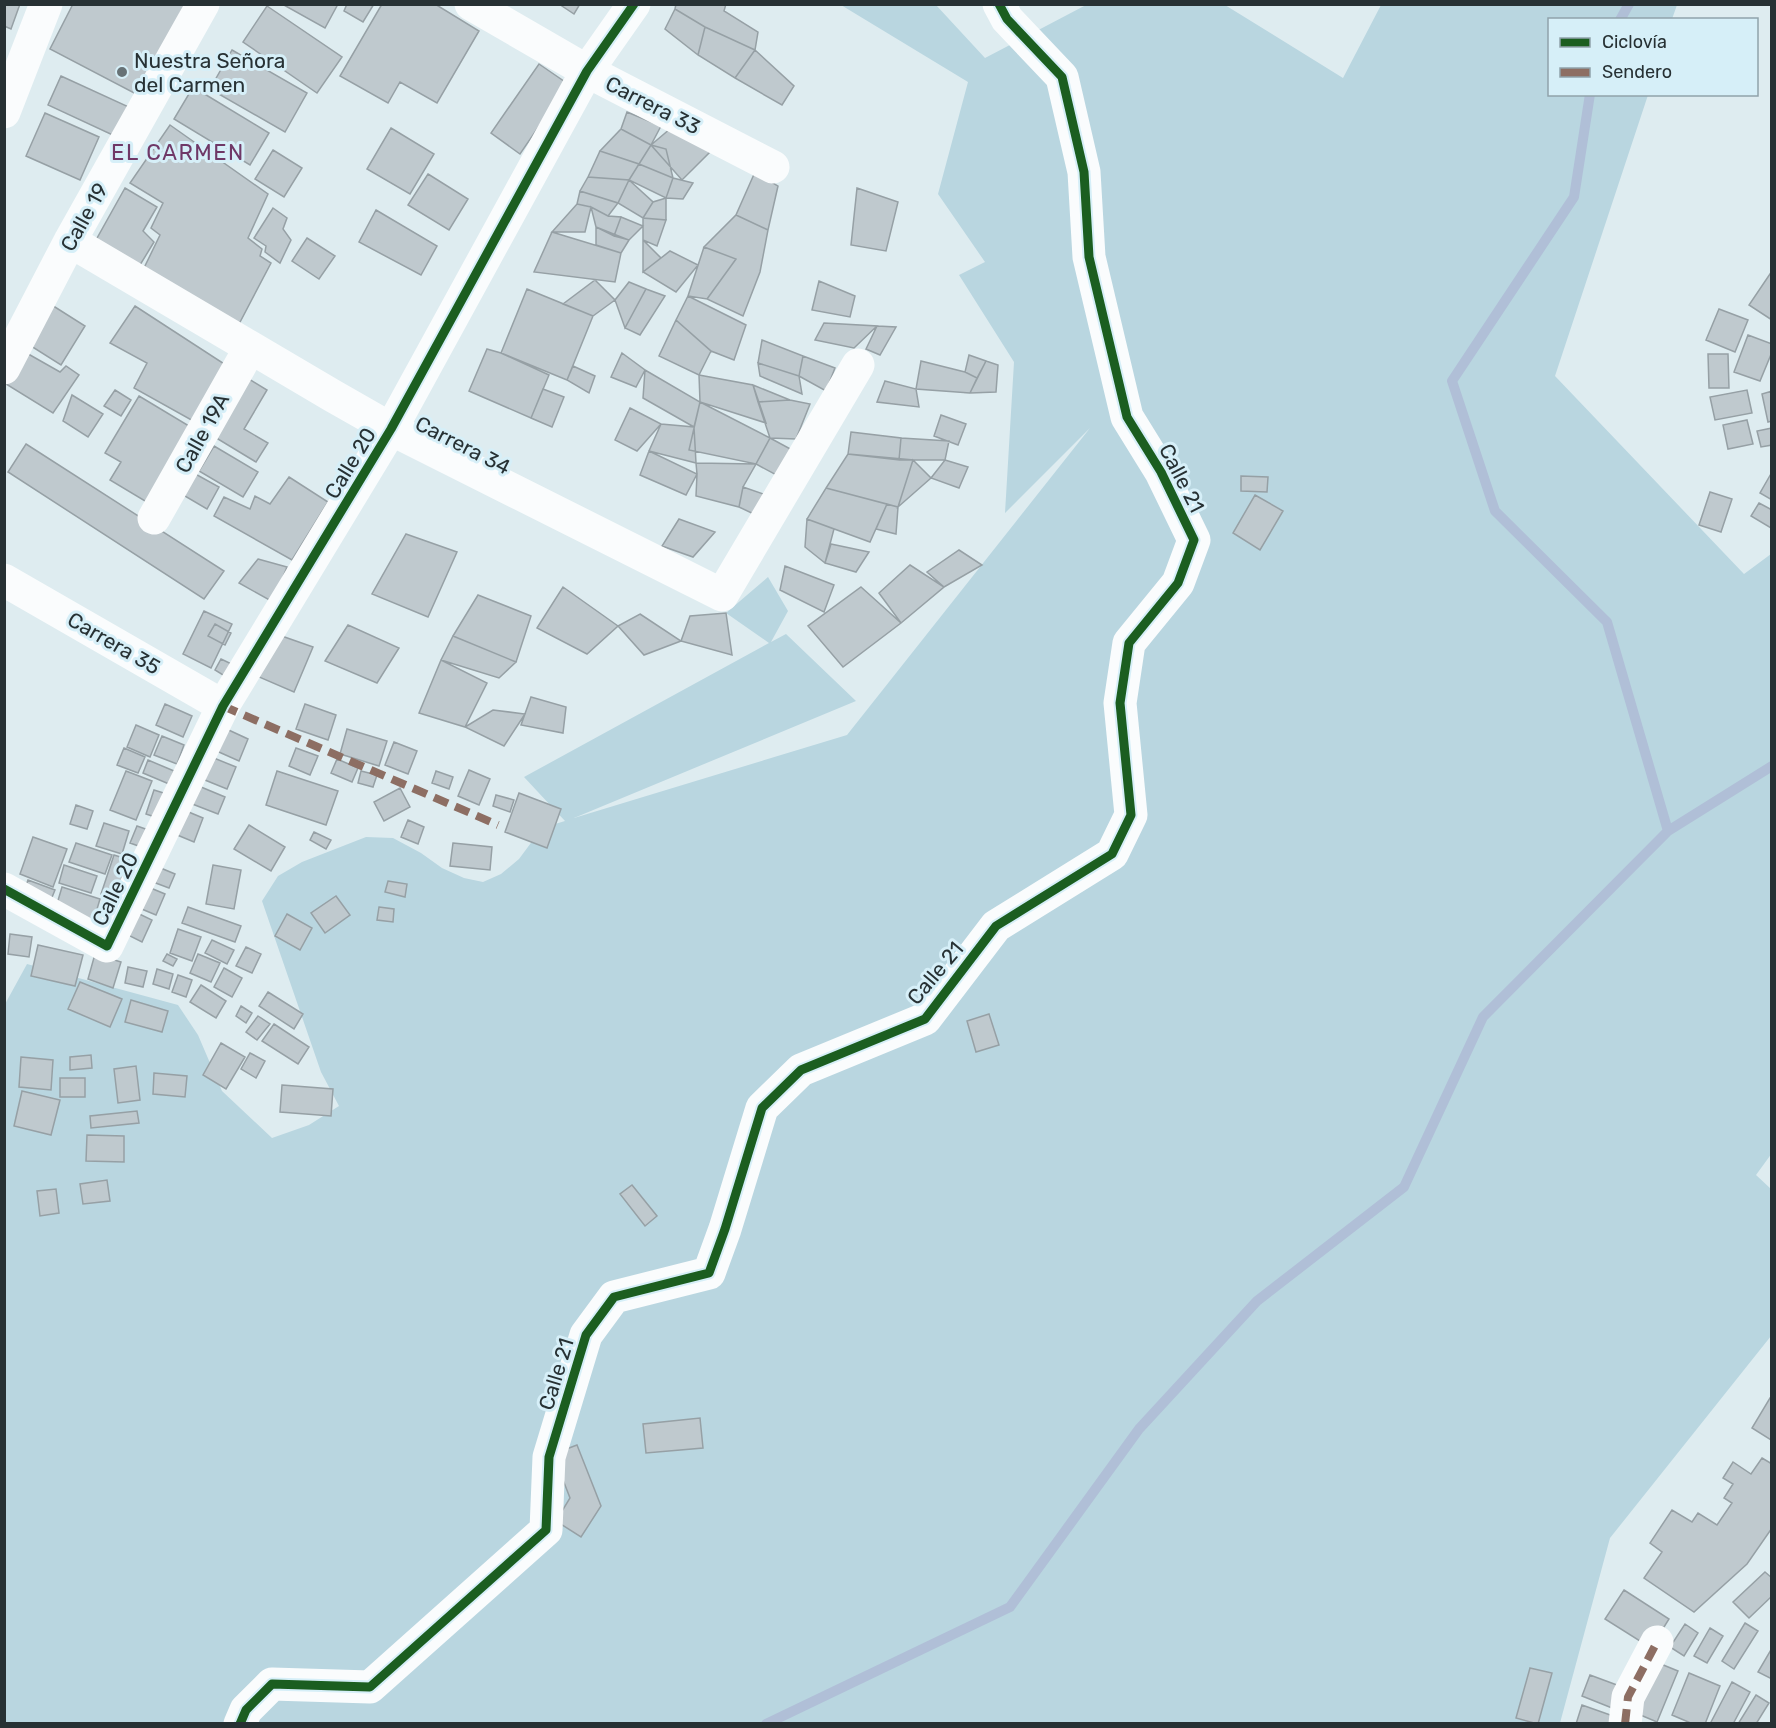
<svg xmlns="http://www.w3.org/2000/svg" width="1776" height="1728" viewBox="0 0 1776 1728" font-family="Rubik,sans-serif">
<rect width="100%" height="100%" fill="#deecf0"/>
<path fill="#b9d6e0" d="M841 5H936L985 58 1086 5H1225L1343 78 1381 5H1677L1672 19 1550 20V94L1648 95 1555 376 1744 574 1771 554 1772 1153 1756 1175 1771 1189V1336L1610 1538 1560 1723 5 1724 4 1006 27 964 178 1005 198 1035 222 1091 272 1138 309 1125 339 1106 321 1072 262 901 278 876 302 862 366 837 393 838 421 853 442 868 464 878 483 882 501 874 519 859 542 828 565 821 524 777 769 643 726 613 768 577 788 611 771 642 786 634 856 701 574 818 847 735 1090 428 1005 513 1014 362 959 275 985 262 938 194 968 82Z"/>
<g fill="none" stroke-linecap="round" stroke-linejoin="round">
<path stroke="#b0bfd7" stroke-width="10" d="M1620 20 1629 4
M1668 831 1772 766
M766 1724 1010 1607 1139 1429 1257 1301 1404 1187 1483 1017 1668 831 1607 622 1495 511 1452 381 1574 197 1590 94"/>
</g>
<path fill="#bfc9ce" stroke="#96a0a5" stroke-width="1.5" d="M4 4H20L11 29 4 26Z
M73 4H185L138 95 50 49Z
M282 4H338L325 28Z
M347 4H374L363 22 344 11Z
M382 4H435L479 31 437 103 400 82 388 103 340 76Z
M559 4H580L574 14Z
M676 4H726L724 11 758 32 755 50 705 27 675 9Z
M267 6 342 57 317 93 243 42Z
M675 9 705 27 698 55 665 29Z
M705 27 755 50 735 78 698 55Z
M232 50 307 93 285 132 210 89Z
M755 50 794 86 782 105 735 78Z
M539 64 568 84 520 154 491 133Z
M61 76 131 108 117 137 48 105Z
M193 87 269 133 250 165 174 119Z
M627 112 661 126 651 145 621 129Z
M45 113 99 137 80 180 26 156Z
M677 123 710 152 682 180 651 145Z
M170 125 268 194 248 238 262 249 260 256 271 263 238 326 144 268 160 235 151 228 163 203 130 183Z
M391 128 434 154 410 194 367 169Z
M621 129 651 145 639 164 600 151Z
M651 145 666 149 673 178 639 164Z
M273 150 302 168 284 197 255 179Z
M600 151 639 164 629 180 588 177Z
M639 164 673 178 666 198 629 180Z
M755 172 778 186 768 230 736 215Z
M428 174 468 199 449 230 408 205Z
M588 177 629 180 618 203 580 191Z
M673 178 693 183 683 199 666 198Z
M629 180 653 202 643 218 618 203Z
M125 188 157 207 143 231 154 242 140 265 96 240Z
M857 188 898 202 886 251 851 245Z
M580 191 618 203 608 216 591 207 577 204Z
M666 198V220L643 218 653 202Z
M577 204 591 207 585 232H552Z
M591 207 608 216 621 217 614 236 596 227Z
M273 208 287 218 283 229 291 240 280 263 265 252 266 246 254 238Z
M376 210 437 246 421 275 359 242Z
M736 215 768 230 760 272 743 316 707 299 736 259 704 247Z
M621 217 643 226 629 240 614 236Z
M643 218 666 220 657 246 643 240Z
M596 227 629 240 621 253 596 245Z
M552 232 621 253 615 282 534 272Z
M307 238 335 256 319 279 292 261Z
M643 240 661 258 643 272Z
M704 247 736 259 707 299 688 296Z
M670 251 698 265 676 292 643 272Z
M1772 271V320L1749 305Z
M595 280 615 300 593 316 563 304Z
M819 281 855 296 850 317 812 310Z
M629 282 646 289 625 328 615 300Z
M527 289 593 316 567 380 501 353Z
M646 289 665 296 640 335 625 328Z
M688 296 746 325 734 360 711 351 676 320Z
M47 302 85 326 61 365 23 341Z
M135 306 232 369 195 422 134 388 147 363 110 343Z
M1719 309 1748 320 1735 352 1706 340Z
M676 320 711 351 699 375 659 356Z
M824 323 877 326 854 348 815 340Z
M877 326 896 327 880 355 866 349Z
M1748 335 1772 344V352L1760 381 1734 372Z
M762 340 803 356 799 376 758 363Z
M487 349 501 353 549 375 531 418 469 391Z
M23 351 60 372 66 366 79 375 53 413 6 384Z
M622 353 645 370 636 387 611 377Z
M1708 354H1728L1729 388H1709Z
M969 355 986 361 977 378 965 372Z
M803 356 835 368 826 391 799 376Z
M921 361 965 372 977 378 970 393 916 389Z
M986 361 998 365 996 392 970 393Z
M758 363 799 376 802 394 760 376Z
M573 366 595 376 589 393 567 380Z
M645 370 700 402 694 427 643 398Z
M699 375 753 385 766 423 700 402Z
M244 376 267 390 244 429 268 443 256 462 208 433Z
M885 381 916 389 919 407 877 402Z
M753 385 790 400 758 402Z
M543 389 564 397 552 427 531 418Z
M115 390 131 400 121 416 104 406Z
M1747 390 1752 413 1715 420 1710 397Z
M1772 391V421L1768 422 1762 394Z
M72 395 103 414 88 437 63 421Z
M139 396 199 432 155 507 110 480 121 462 105 453Z
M790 400 810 404 796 439 770 438 758 402Z
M700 402 770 438 756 464 689 450Z
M630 408 661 424 637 451 615 440Z
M941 415 966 424 958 445 934 436Z
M1747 420 1753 444 1728 449 1723 425Z
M661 424 694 427 696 463 649 451Z
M1772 428V445L1761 447 1757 431Z
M851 432 901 438 899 460 848 454Z
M770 438 796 452 782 478 756 464Z
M901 438 949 441 945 460H899Z
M26 444 224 571 204 599 8 472Z
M214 446 258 472 243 497 199 471Z
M649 451 697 474 686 495 640 475Z
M848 454 913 460 898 507 826 488Z
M913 460 931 478 898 507Z
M945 460 968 467 959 488 931 478Z
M696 463 756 464 743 487 739 507 696 496 697 474Z
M190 471 219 487 207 509 178 492Z
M1772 472V500L1760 493Z
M1241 476 1268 477 1267 492 1241 491Z
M289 477 328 502 292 560 214 516 224 497 250 509 255 496 270 504Z
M743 487 769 496 758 516 739 507Z
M826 488 887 504 870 542 807 519Z
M1710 492 1732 499 1721 532 1699 525Z
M1255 495 1283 511 1260 550 1233 533Z
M1759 503 1772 510 1771 528 1751 516Z
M887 504 898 507 896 534 876 529Z
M679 519 715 532 693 557 662 546Z
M807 519 834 529 825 563 805 547Z
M406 534 457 552 428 617 372 594Z
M831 544 869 552 856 572 825 563Z
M959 550 982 565 944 587 927 572Z
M258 559 287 567 273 602 239 583Z
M910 565 944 587 901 623 879 593Z
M785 566 834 585 824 612 780 590Z
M563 587 618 626 587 654 537 628Z
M861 587 901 623 843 667 808 626Z
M478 595 531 616 516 662 453 636Z
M204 611 232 624 211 668 183 654Z
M726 613 732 655 681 641 690 616Z
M640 614 681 641 644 655 618 626Z
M215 624 231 633 225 645 208 636Z
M348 625 399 648 377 683 325 661Z
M276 634 313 647 294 692 250 673Z
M453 636 516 662 499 678 441 660Z
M221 659 238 667 231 680 215 670Z
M441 660 487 683 465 727 419 713Z
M531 697 566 707 563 733 521 725Z
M165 704 192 716 183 737 156 725Z
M305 704 336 715 328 740 296 729Z
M493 710 525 714 504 746 465 727Z
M136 725 159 735 150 757 127 747Z
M220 726 248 739 239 761 210 748Z
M347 729 387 741 379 766 340 754Z
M162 736 184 745 177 764 154 755Z
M394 742 417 751 408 774 385 765Z
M124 748 145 757 138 773 117 765Z
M296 748 318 756 310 775 289 766Z
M204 754 236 767 227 789 195 776Z
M337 759 358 768 352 782 331 773Z
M148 760 174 771 169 784 143 773Z
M469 770 490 779 479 805 458 796Z
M126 771 152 781 136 820 110 810Z
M277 771 338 791 326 825 266 805Z
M361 771 377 775 373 787 358 783Z
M436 771 453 777 449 789 432 783Z
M189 782 225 797 218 814 182 800Z
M400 788 410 807 384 821 374 802Z
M154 790 170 795 161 819 146 814Z
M519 793 561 809 547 848 505 832Z
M496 795 514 800 510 812 493 806Z
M76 805 93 811 87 829 70 824Z
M179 808 203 818 194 842 170 832Z
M408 820 424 827 418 844 401 837Z
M104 823 129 831 122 854 96 846Z
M249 825 285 847 271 871 234 849Z
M137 826 157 833 150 850 130 843Z
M314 832 331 840 326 849 310 840Z
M33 837 67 849 53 887 20 874Z
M76 843 112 855 105 874 69 862Z
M453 843 492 847 490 870 450 866Z
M114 855 130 860 117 900 101 894Z
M151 864 175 874 169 888 145 879Z
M64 865 97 876 91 893 59 883Z
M213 865 241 870 234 909 206 904Z
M28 880 55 890 48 907 22 897Z
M388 881 407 884 405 897 385 892Z
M141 884 165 894 156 915 132 905Z
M62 887 100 899 92 926 54 914Z
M336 896 350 915 325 933 311 913Z
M188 907 241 926 235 942 182 923Z
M379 907 394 909 393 922 377 920Z
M129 909 152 920 142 942 120 931Z
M287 914 312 928 300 950 275 936Z
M178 929 201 937 192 961 170 953Z
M10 934 32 937 29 957 8 954Z
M212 940 234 950 227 964 205 953Z
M38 945 83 955 75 986 31 976Z
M246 947 261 954 252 973 236 966Z
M95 954 121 962 113 988 88 979Z
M167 954 177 959 173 966 163 961Z
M198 954 220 963 211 982 190 973Z
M128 967 147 971 143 987 125 983Z
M224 968 242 978 232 997 214 987Z
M157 969 173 974 169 989 153 984Z
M178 975 192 980 186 997 172 992Z
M80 982 122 999 110 1027 68 1009Z
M201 985 226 1001 216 1018 190 1002Z
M268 992 303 1014 294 1029 259 1006Z
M131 1000 168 1011 162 1032 125 1022Z
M241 1006 252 1013 246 1023 236 1016Z
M989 1014 999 1045 976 1052 967 1021Z
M258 1016 270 1024 257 1040 246 1032Z
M274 1024 309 1047 298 1064 262 1041Z
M221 1043 245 1057 226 1089 203 1075Z
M250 1053 265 1061 256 1078 241 1069Z
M91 1055 92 1068 70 1070V1057Z
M21 1057 53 1060 51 1090 19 1087Z
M136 1066 140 1100 118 1103 114 1069Z
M154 1073 187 1076 185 1097 153 1094Z
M60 1078H85V1097H60Z
M282 1085 333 1089 331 1116 280 1112Z
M22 1091 60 1100 51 1135 14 1126Z
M137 1111 139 1123 91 1128 90 1116Z
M87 1135 124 1136V1162L86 1161Z
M107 1180 110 1201 83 1204 80 1184Z
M632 1185 657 1216 645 1226 620 1194Z
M56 1189 59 1213 40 1216 37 1191Z
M1770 1398 1772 1399 1771 1440 1752 1428Z
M700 1418 703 1448 646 1453 643 1424Z
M577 1445 601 1506 581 1537 556 1521 570 1498 553 1454Z
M1762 1458 1772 1464V1528L1747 1564 1694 1612 1644 1578 1662 1552 1650 1543 1672 1510 1692 1522 1698 1513 1717 1525 1732 1503 1724 1498 1733 1484 1723 1478 1733 1462 1751 1474Z
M1765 1572 1772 1578V1596L1749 1618 1733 1602Z
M1624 1590 1669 1619 1651 1648 1605 1619Z
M1745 1623 1758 1631 1734 1669 1722 1661Z
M1685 1624 1698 1633 1684 1656 1670 1647Z
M1710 1628 1723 1636 1707 1663 1694 1656Z
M1772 1648V1679L1758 1672Z
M1651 1660 1678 1671 1657 1722 1631 1711Z
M1530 1668 1552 1673 1538 1724 1516 1718Z
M1689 1673 1720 1686 1705 1724H1693L1672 1715Z
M1590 1675 1625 1688 1617 1710 1582 1696Z
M1732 1682 1750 1692 1733 1724H1710Z
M1756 1695 1769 1703 1756 1724H1738Z
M1582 1705 1616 1717 1614 1724H1576Z"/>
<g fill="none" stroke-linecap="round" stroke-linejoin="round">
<path stroke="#fafcfd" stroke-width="33" d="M471 4 587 71 773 167
M4 112 46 4
M70 241 333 396 391 429 722 595 858 365
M4 368 70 241 203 4
M154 518 250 348
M4 580 223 706
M4 889 107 946 223 706 391 429 587 71 634 4
M240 1724 246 1710 272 1684 370 1687 546 1530 549 1457 586 1335 614 1297 709 1273 725 1229 762 1108 801 1070 925 1019 996 926 1112 854 1131 815 1120 703 1129 643 1178 583 1194 540 1161 472 1127 417 1089 257 1084 172 1062 77 1007 19 999 4
M1625 1724 1628 1697 1657 1642"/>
<path stroke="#8d6e63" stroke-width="8" stroke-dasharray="15 8" stroke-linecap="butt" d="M223 706 498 825
M1625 1724 1628 1697 1657 1642"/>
<defs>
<path id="cycleway" d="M4 889 107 946 223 706 391 429 587 71 634 4
M240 1724 246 1710 272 1684 370 1687 546 1530 549 1457 586 1335 614 1297 709 1273 725 1229 762 1108 801 1070 925 1019 996 926 1112 854 1131 815 1120 703 1129 643 1178 583 1194 540 1161 472 1127 417 1089 257 1084 172 1062 77 1007 19 999 4"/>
</defs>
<use href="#cycleway" stroke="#d6eff8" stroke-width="13"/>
<use href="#cycleway" stroke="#1b5e20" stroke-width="9"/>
</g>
<circle fill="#677276" stroke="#d6eff8" stroke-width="2" cx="122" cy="72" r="6"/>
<g text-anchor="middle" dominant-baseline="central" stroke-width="6" stroke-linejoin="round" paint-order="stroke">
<g font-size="21" fill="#273134" stroke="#d6eff8" text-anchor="start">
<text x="134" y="60">Nuestra Señora<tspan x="134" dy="24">del Carmen</tspan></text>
</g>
<g font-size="21" fill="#273134" stroke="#d6eff8">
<text transform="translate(653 105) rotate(27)">Carrera 33</text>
<text transform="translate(84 217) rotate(-61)">Calle 19</text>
<text transform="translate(202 433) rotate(-61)">Calle 19A</text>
<text transform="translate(463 445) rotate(27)">Carrera 34</text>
<text transform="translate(350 463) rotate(-59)">Calle 20</text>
<text transform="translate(1182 478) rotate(63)">Calle 21</text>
<text transform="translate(114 643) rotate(30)">Carrera 35</text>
<text transform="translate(115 889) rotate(-64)">Calle 20</text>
<text transform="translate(935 973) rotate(-50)">Calle 21</text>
<text transform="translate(556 1374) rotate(-73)">Calle 21</text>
</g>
<g font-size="22" letter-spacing="1.5" fill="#6f3867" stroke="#d6eff8">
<text x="178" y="152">EL CARMEN</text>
</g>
</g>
<rect width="1776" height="1728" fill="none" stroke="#273134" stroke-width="12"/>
<rect x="1548" y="18" width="210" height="78" fill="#d6eff8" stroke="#90a3aa" stroke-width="1.5"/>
<rect x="1560" y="38" width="30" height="9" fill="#1b5e20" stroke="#90a3aa" stroke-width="1.5"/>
<text x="1602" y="48" font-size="18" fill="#273134">Ciclovía</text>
<rect x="1560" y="68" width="30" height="9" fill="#8d6e63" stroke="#90a3aa" stroke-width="1.5"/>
<text x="1602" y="78" font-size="18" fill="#273134">Sendero</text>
</svg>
